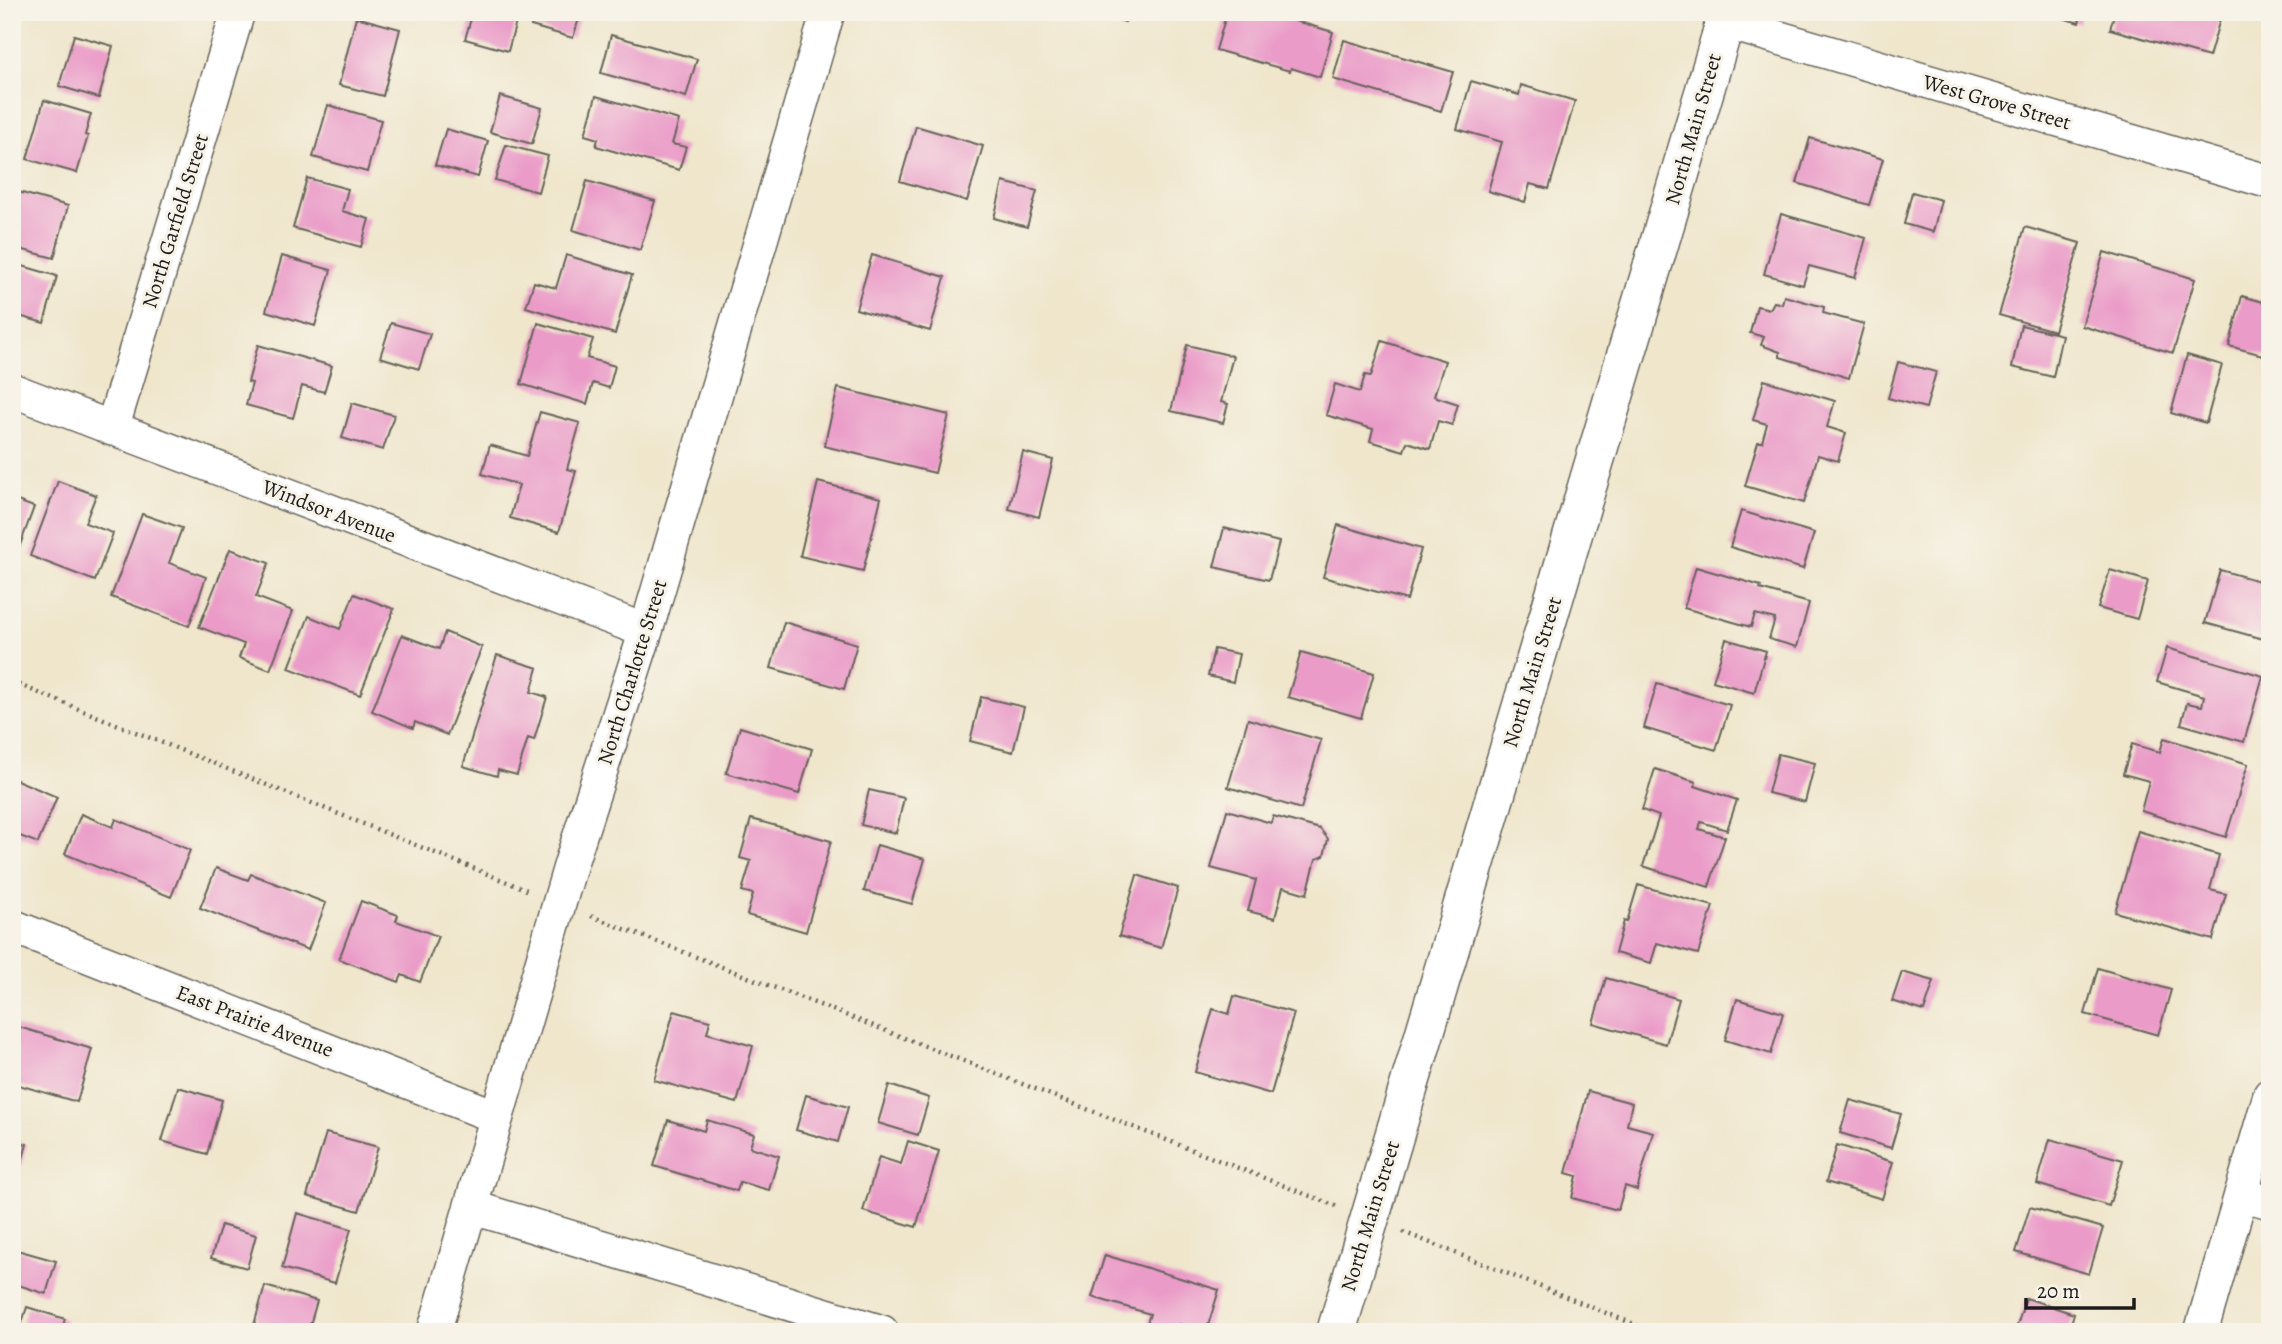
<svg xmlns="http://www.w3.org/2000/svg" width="2282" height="1344" viewBox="0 0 2282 1344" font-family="Alegreya,serif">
<rect width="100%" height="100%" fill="#f7f3e8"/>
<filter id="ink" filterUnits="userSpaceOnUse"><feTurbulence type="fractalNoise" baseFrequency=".0143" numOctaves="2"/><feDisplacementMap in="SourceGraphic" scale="14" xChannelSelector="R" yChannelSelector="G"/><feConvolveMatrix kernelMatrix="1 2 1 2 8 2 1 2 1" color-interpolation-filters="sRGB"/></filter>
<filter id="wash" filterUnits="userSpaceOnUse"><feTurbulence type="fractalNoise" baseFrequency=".00686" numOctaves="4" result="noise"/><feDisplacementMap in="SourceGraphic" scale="28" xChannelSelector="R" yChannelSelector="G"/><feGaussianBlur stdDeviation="1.57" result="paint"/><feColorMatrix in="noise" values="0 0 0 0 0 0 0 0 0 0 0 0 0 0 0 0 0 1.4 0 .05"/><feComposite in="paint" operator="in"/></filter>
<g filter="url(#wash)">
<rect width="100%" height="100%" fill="#efe6cc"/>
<g id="blocks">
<path fill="#ea9bc8" d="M473 12H509L518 15 508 51 465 39Z
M535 12H581L573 38 531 26Z
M1093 12H1128L1125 22Z
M1227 12H1264L1333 32 1320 77 1291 68 1290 71 1216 50Z
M2043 12H2082L2079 23Z
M2115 12H2222L2209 57 2110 29Z
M356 17 400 29 383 96 339 85Z
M74 35 113 46 99 98 59 86Z
M611 35 697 59 686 97 601 73Z
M1344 40 1453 72 1441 111 1333 79Z
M1471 81 1519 95 1521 85 1575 101 1549 189 1530 184 1525 202 1488 191 1502 142 1457 129Z
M500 96 542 108 532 144 490 132Z
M596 96 679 120 672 144 686 147 679 170 596 146 598 139 585 135Z
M44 100 91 114 85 135 88 136 77 173 27 159Z
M328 105 381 120 367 172 313 157Z
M916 126 983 146 967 201 900 181Z
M446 129 488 141 478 177 435 165Z
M1810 138 1883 159 1869 205 1797 183Z
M506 145 548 156 538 192 495 180Z
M307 178 348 189 342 211 369 219 361 247 293 228Z
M587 181 655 201 640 250 573 230Z
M1003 182 1037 191 1027 227 994 218Z
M15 191 68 206 54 258 12 247V201Z
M1912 192 1941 200 1933 232 1904 224Z
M1781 214 1866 238 1855 278 1809 266 1803 285 1764 274Z
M2025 227 2080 243 2054 331 1999 315Z
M2104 252 2195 279 2173 353 2082 326Z
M566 255 632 275 615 334 526 307 534 282 556 288Z
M872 255 945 277 930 331 856 309Z
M282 256 331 270 315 326 266 311Z
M12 263 57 276 44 323 12 314Z
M1784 296 1824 307 1823 313 1864 324 1849 378 1780 357V352L1761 345 1764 337 1750 333 1757 306 1770 309 1774 302 1782 304Z
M2242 296 2270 304V357L2229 346Z
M391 323 430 334 419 369 380 357Z
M538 323 593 339 587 358 615 366 609 388 593 383 587 404 521 384Z
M2021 325 2062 335 2053 377 2012 367Z
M1382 341 1445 361 1434 396 1458 404 1452 425 1438 421 1430 449 1407 442 1404 451 1370 441 1373 429 1326 415 1335 384 1360 392 1365 375 1371 376Z
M258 345 332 366 324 392 302 386 293 418 246 405 252 383 248 382Z
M1187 345 1233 356 1221 402 1228 404 1223 423 1171 411Z
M2187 355 2222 365 2206 423 2171 413Z
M1898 362 1936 372 1926 408 1888 398Z
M1764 380 1835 401 1827 427 1846 433 1838 461 1818 455 1804 503 1745 486 1758 442H1762L1767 424 1753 420Z
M838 388 949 415 935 473 824 446Z
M352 403 394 415 383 450 342 438Z
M540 412 580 423 567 469 576 471 559 532 510 518 519 485 482 474 490 445 527 456Z
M1023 452 1053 460 1039 517 1009 509Z
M58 481 96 495 85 523 113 533 95 581 30 556Z
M818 482 881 498 863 571 800 556Z
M12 499 34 507 16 556 12 555Z
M1741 511 1814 533 1803 569 1730 547Z
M142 514 182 528 169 563 206 577 189 626 111 597Z
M1338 525 1421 549 1407 600 1323 577Z
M1224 528 1279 542 1269 580 1214 567Z
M230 549 269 563 256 597 293 611 270 670 239 658 244 644 199 627Z
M1696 567 1761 586 1760 589 1809 603 1797 647 1769 639 1775 619 1755 614 1751 627 1684 608Z
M2110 570 2148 581 2137 619 2098 608Z
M2220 570 2270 584V641L2205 623Z
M354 594 394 609 360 695 289 668 309 616 340 629Z
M784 622 857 644 844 689 771 668Z
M445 632 482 647 447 735 415 722 413 728 372 711 402 635 439 649Z
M1726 639 1766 651 1754 693 1713 681Z
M2167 648 2263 676 2244 742 2181 724 2187 703 2202 706 2204 696 2157 682Z
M1214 649 1239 654 1233 682 1208 676Z
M1301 652 1374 673 1361 718 1288 697Z
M497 655 538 668 531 692 547 697 534 740 528 738 517 775 498 770 497 776 463 766Z
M1657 684 1730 705 1716 750 1644 728Z
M981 697 1024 707 1013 752 970 741Z
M1248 719 1321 740 1301 809 1228 787Z
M740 727 812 749 799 794 726 773Z
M2164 738 2248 764 2226 837 2141 811 2149 781 2123 774 2132 744 2160 752Z
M1778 754 1815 763 1805 802 1768 793Z
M1655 769 1696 782 1695 786 1737 800 1727 830 1701 822 1699 829 1725 837 1709 887 1643 866 1659 816 1642 810Z
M12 778 57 797 38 843 12 833Z
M869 790 904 798 896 833 861 825Z
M1227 810 1271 823 1273 816 1320 829 1328 839 1324 856 1316 859 1307 894 1283 887 1275 918 1248 911 1256 880 1211 868Z
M81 814 113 827 116 819 190 850 171 897 65 854Z
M751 819 831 841 806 932 747 915 753 894 742 891 751 861 740 858Z
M2138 831 2219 855 2210 890 2226 894 2213 940 2115 912Z
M877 845 925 859 912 904 864 891Z
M216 868 248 880 251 874 326 903 308 950 200 908Z
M1137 875 1178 888 1161 948 1119 936Z
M1638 885 1713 906 1698 954 1657 943 1651 963 1615 953 1624 921 1627 922Z
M361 901 398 915 396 921 438 936 420 982 402 975 399 982 339 959Z
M2098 968 2171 990 2158 1035 2085 1014Z
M1902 972 1934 981 1924 1011 1892 1001Z
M1606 978 1679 999 1666 1044 1593 1023Z
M1234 996 1294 1013 1271 1094 1195 1072 1213 1009 1229 1014Z
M1737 999 1783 1013 1771 1054 1725 1040Z
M674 1011 710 1021 707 1033 753 1046 737 1103 654 1080Z
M12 1025 92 1049 77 1102 12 1083Z
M889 1085 929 1098 918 1135 878 1123Z
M178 1087 222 1100 207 1154 162 1141Z
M1588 1091 1632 1103 1627 1125 1653 1132 1637 1190 1625 1186 1618 1210 1572 1198 1577 1176 1566 1173Z
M806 1095 848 1107 838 1142 796 1130Z
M1850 1100 1901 1114 1891 1148 1840 1133Z
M668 1120 704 1131 707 1120 754 1134 750 1147 779 1156 769 1190 740 1182 737 1191 654 1166Z
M326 1133 378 1147 359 1211 307 1196Z
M2050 1139 2123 1160 2109 1206 2037 1184Z
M12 1140 27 1144 13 1194H12Z
M908 1141 939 1151 916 1227 863 1211 879 1157 901 1164Z
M1837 1145 1893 1162 1882 1199 1826 1182Z
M2030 1207 2103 1228 2089 1274 2016 1252Z
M297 1213 351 1229 335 1283 282 1268Z
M221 1225 256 1235 247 1268 211 1258Z
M17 1250 56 1261 46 1294 12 1283V1265Z
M1105 1255 1219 1290 1206 1332 1179 1324 1177 1332H1155L1145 1329 1150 1314 1092 1297Z
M265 1286 317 1301 308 1332H252Z
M2026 1298 2074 1314 2068 1332H2015Z
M27 1307 65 1319 61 1332H19Z"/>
</g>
</g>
<g filter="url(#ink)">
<use href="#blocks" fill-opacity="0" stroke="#66635a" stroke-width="2"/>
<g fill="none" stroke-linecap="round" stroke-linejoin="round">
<defs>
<path id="street" d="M1725 22 2270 182
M12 390 646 631
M112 429 238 12
M12 926 497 1117
M2241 1194 2270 1202
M471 1207 882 1332
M434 1332 571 863 646 631 828 12
M2201 1332 2270 1095"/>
<path id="secondary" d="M1336 1332 1728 12"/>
</defs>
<use href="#street" stroke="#66635a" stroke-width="36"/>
<use href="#secondary" stroke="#66635a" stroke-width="41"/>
<path stroke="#66635a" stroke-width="4.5" stroke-dasharray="2 5" stroke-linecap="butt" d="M12 682 527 890
M591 916 1336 1206
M1403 1232 1654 1332"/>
<use href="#street" stroke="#fff" stroke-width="33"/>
<use href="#secondary" stroke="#fff" stroke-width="38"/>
</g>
</g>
<g text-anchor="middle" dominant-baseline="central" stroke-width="6" stroke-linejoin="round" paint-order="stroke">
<g font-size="21" fill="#1c1c1c" stroke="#f7f3e8">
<text transform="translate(1997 102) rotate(16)">West Grove Street</text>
<text transform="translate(1693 129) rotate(-74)">North Main Street</text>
<text transform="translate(175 221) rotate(-73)">North Garfield Street</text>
<text transform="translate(329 511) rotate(21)">Windsor Avenue</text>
<text transform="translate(632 672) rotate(-73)">North Charlotte Street</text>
<text transform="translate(1532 672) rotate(-73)">North Main Street</text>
<text transform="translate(255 1021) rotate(21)">East Prairie Avenue</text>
<text transform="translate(1370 1216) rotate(-73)">North Main Street</text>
</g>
</g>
<rect width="2282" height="1344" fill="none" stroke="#f7f3e8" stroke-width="42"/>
<path d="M2026 1298v10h108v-10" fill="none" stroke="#1c1c1c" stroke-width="3.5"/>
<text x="2037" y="1298" font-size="21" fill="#1c1c1c" stroke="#f7f3e8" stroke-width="5" paint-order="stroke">20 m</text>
</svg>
